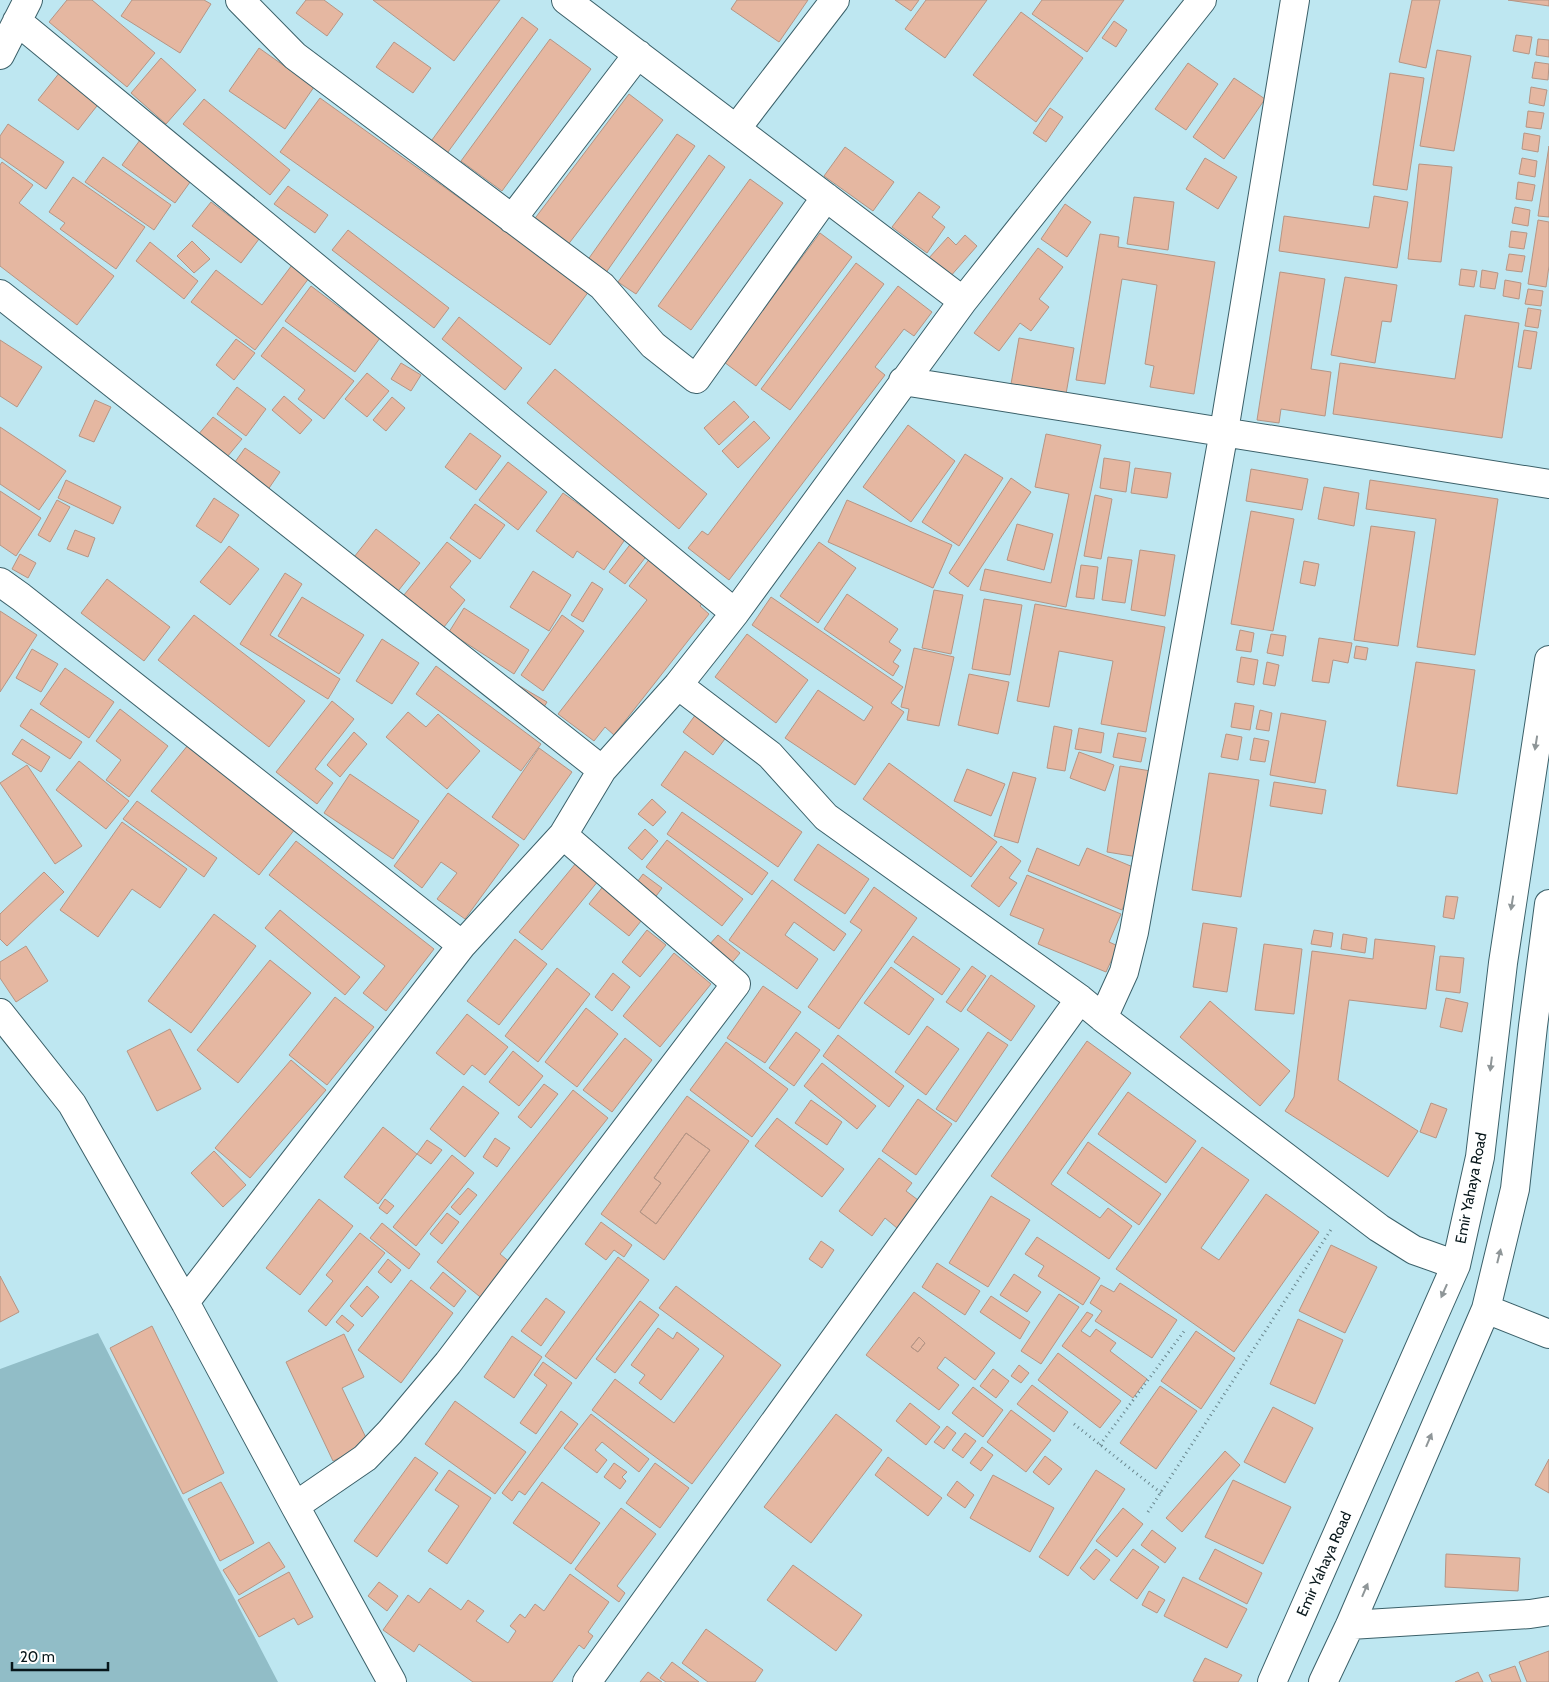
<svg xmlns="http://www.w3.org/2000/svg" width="1549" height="1682" viewBox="0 0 1549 1682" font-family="Cabin,sans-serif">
<rect width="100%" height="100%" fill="#bee7f1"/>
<path fill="#91bdc7" d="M98 1333 183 1500 278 1682H0V1369Z"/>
<path fill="#e5b7a1" stroke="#b59585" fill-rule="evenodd" d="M67 0H92L155 53 127 87 49 22Z
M132 0H204L211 4 180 53 121 16Z
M306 0H324L343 14 327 36 296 13Z
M373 0H500L454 61Z
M737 0H808L779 42 731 9Z
M895 0H919L911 11Z
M926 0H987L945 58 905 29Z
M1042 0H1124L1087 52 1032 14Z
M1412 0H1440L1426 68 1399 62Z
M1508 0H1549V6Z
M1021 12 1083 58 1036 122 973 75Z
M522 17 538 29 445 156 429 144Z
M1114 21 1127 30 1116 47 1102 38Z
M1516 35 1532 37 1529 54 1513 51Z
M550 39 591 69 502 191 461 161Z
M1538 39 1549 40V57L1536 55Z
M394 42 431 68 413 93 376 67Z
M259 48 314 87 285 129 229 91Z
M1437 50 1471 56 1454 151 1420 146Z
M161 58 196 90 166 124 131 93Z
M1535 62 1549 64 1548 80 1532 78Z
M1188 63 1218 84 1186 130 1155 109Z
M60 72 100 102 78 130 38 100Z
M1390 73 1424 78 1407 190 1373 185Z
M1234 78 1265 99 1224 159 1193 137Z
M1531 87 1547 90 1544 106 1529 103Z
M629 94 663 120 567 246 533 221Z
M320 98 589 291 550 345 280 152Z
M204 99 290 170 270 195 183 124Z
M1050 108 1063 117 1046 142 1033 133Z
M1528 111 1544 113 1541 129 1526 127Z
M8 124 64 162 46 189 0 157V136Z
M1524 133 1540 136 1538 152 1522 149Z
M677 134 695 146 605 274 587 261Z
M140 140 193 178 175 203 122 165Z
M1549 146V217L1538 216Z
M845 147 894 182 873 211 824 176Z
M709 155 725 167 636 294 618 282Z
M103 157 171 205 154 230 85 182Z
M1205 158 1237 177 1218 209 1186 189Z
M1522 158 1537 161 1535 177 1519 174Z
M2 162 33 185 19 203 114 276 77 325 0 266V165Z
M1419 164 1452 167 1441 262 1408 259Z
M73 177 145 227 116 269 60 229 65 223 49 212Z
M750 179 783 203 691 330 658 306Z
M1518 182 1535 185 1532 201 1516 199Z
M288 186 328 215 315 233 274 204Z
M919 192 940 207 932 217 945 227 927 253 892 227Z
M1374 196 1408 202 1397 268 1279 251 1284 216 1369 228Z
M1134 197 1174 202 1168 250 1127 244Z
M211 202 259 239 241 263 192 226Z
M1065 204 1091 222 1067 257 1041 239Z
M1515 207 1530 210 1528 226 1512 223Z
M1538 220 1549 222V266L1546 287 1528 284Z
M348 230 449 308 434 328 332 250Z
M1511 231 1527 233 1524 249 1509 247Z
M820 233 852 257 756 386 724 362Z
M1100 234 1119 237 1118 247 1215 262 1194 394 1150 387 1154 366 1145 364 1157 285 1122 279 1105 384 1076 380Z
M965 235 977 246 949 278 928 259 948 237 956 245Z
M192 241 210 259 194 273 177 256Z
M150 242 198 281 184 299 136 261Z
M1038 248 1063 267 1039 299 1049 307 1031 331 1020 323 999 351 974 333Z
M1509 254 1525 256 1522 272 1506 270Z
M856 263 884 284 790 410 761 389Z
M292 265 309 278 255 350 191 302 216 270 262 305Z
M1461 269 1477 271 1474 287 1459 285Z
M1482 270 1498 273 1495 289 1480 287Z
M1280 272 1325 279 1311 369 1331 372 1325 416 1281 409 1279 423 1257 420Z
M1345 277 1397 285 1391 322 1382 321 1375 363 1331 355Z
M1505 280 1521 283 1519 299 1503 296Z
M311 286 380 338 355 372 285 321Z
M898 286 932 312 914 336 904 329 875 367 885 375 729 580 688 548 702 531 708 535Z
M1528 289 1543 291 1541 306 1525 304Z
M1528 308 1541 310 1538 328 1525 326Z
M1465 315 1519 323 1502 438 1333 414 1340 363 1455 379Z
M459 317 522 368 505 390 442 339Z
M283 327 354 381 324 419 298 399 305 390 261 356Z
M1524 330 1537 332 1531 369 1518 367Z
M1019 338 1074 348 1066 394 1011 384Z
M236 339 255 353 234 380 216 365Z
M0 340 42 367 17 407 0 396Z
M401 363 421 375 411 391 391 379Z
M555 369 707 494 679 529 527 403Z
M367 373 389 391 367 417 345 399Z
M237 387 266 409 246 436 217 414Z
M284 396 312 420 300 434 272 410Z
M392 397 405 408 386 431 373 420Z
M95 400 111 407 94 442 79 436Z
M734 401 749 417 719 445 704 428Z
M213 417 242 439 227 457 198 435Z
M754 421 770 438 738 468 722 451Z
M908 425 955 461 911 522 863 487Z
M0 427 66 471 39 510 0 484Z
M470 433 501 456 476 490 445 467Z
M1046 434 1101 445 1066 607 980 590 985 569 1051 583 1069 494 1035 487Z
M245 448 280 472 265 494 230 469Z
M965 454 1003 478 959 546 922 522Z
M1104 458 1130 462 1126 492 1100 488Z
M508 462 547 492 518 530 479 500Z
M1135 468 1171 473 1167 498 1131 493Z
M1251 469 1308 479 1302 510 1246 501Z
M1011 478 1031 492 968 587 949 573Z
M66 480 121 507 113 524 58 498Z
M1370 480 1498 499 1475 655 1417 647 1436 519 1366 509Z
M1324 487 1359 493 1354 526 1318 519Z
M0 491 41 518 16 556 0 545Z
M563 493 626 538 604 570 577 551 573 558 536 531Z
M1095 495 1112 499 1101 559 1084 556Z
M214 498 239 515 221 543 196 526Z
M57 500 70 507 50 542 38 535Z
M847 500 952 545 933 588 828 542Z
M475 504 505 525 480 559 450 538Z
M1251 511 1294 519 1273 631 1231 624Z
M1017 524 1053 534 1044 570 1007 560Z
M1371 526 1415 532 1398 646 1354 640Z
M376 529 420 563 395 595 351 561Z
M75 530 95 538 88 557 67 549Z
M447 542 471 561 450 587 465 600 444 627 404 595Z
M632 542 648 554 625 584 609 572Z
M819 542 856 568 818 623 780 596Z
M229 546 259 569 230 605 200 582Z
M1140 550 1175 555 1165 616 1131 610Z
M20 554 36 563 28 578 12 569Z
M651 557 706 599 700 606 709 614 614 735 605 727 594 741 558 714 647 600 629 586Z
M1108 557 1132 560 1125 603 1102 600Z
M1304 561 1319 564 1315 586 1300 583Z
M1081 565 1098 567 1094 599 1076 597Z
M533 571 571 595 549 631 510 607Z
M285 573 302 584 270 635 340 679 328 699 240 644Z
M107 579 170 627 144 661 81 613Z
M592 582 603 589 583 622 571 615Z
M934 590 963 595 951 654 922 648Z
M847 594 898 629 889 642 901 650 893 662 899 666 893 676 824 629Z
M302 597 364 635 339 674 278 636Z
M771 597 903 687 891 703 904 712 855 785 785 738 818 690 864 721 873 707 752 625Z
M984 599 1022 605 1010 675 972 669Z
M1035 604 1165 627 1146 732 1101 724 1113 661 1059 651 1049 707 1017 701Z
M464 608 529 650 514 674 449 632Z
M0 611 37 635 0 692Z
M194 615 305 701 269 747 158 660Z
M562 615 584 631 543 691 521 675Z
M1240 630 1254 633 1251 652 1236 650Z
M747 634 808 680 776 723 715 677Z
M1271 634 1286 636 1283 656 1267 653Z
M1319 638 1352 643 1348 663 1333 660 1329 683 1312 681Z
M382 639 419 663 392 704 356 681Z
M1356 646 1368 648 1366 660 1354 658Z
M914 648 954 657 939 726 907 720 909 709 901 707Z
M32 649 58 664 41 692 16 678Z
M1241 657 1258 660 1254 685 1237 682Z
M1267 662 1279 665 1275 686 1263 684Z
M1416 662 1475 670 1457 794 1397 786Z
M436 666 541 744 521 771 416 694Z
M65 668 114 702 89 738 40 704Z
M969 674 1009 682 998 734 958 725Z
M518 685 547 702 541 712 512 695Z
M332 701 354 719 315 769 333 783 317 804 276 772Z
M1235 703 1254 706 1250 730 1231 727Z
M31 709 82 742 70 759 20 726Z
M120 709 168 746 129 797 106 780 121 760 96 741Z
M1260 710 1272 713 1269 731 1256 729Z
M408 712 426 727 438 714 480 751 447 789 386 737Z
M1281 713 1326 721 1315 783 1270 775Z
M696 714 727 736 713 755 683 732Z
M1054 726 1072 730 1065 771 1047 768Z
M1079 728 1104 733 1101 753 1075 749Z
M354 732 367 744 340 777 327 765Z
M1118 733 1146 738 1141 762 1113 757Z
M1226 734 1242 737 1238 760 1221 757Z
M1254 738 1269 741 1265 762 1250 760Z
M22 739 50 757 41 772 12 754Z
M188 745 295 829 259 875 151 791Z
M539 748 572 772 524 840 492 817Z
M685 751 802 832 778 867 661 785Z
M1079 752 1114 765 1105 791 1070 778Z
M79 761 129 801 106 829 56 790Z
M889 763 997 842 971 877 863 799Z
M27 765 82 846 55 864 0 783Z
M1120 766 1151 771 1138 857 1107 852Z
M967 769 1005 784 991 816 954 801Z
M1013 772 1036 778 1018 843 994 836Z
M1209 773 1259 780 1241 897 1192 890Z
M350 774 419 821 393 859 324 813Z
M1274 782 1326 790 1322 814 1270 806Z
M448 793 519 845 465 919 437 899 457 873 441 862 422 888 394 866Z
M652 799 666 812 653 826 638 814Z
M137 801 217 858 204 877 123 819Z
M682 812 768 873 752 895 667 834Z
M122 822 187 869 160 908 132 889 98 937 60 910Z
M645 829 658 841 642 860 628 848Z
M667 840 743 899 722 926 646 867Z
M296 841 434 949 386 1011 363 993 385 966 269 875Z
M818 844 869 879 845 914 794 880Z
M1001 846 1021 861 1009 878 1017 883 999 907 971 886Z
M1037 848 1079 866 1087 848 1138 869 1122 910 1028 871Z
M581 857 603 875 542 950 519 932Z
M44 872 64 892 7 946 0 939V914Z
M643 874 662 888 654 899 635 885Z
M1027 875 1121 914 1109 942 1118 946 1106 972 1038 944 1044 929 1010 915Z
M772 880 846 934 834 951 794 922 785 935 818 959 797 989 729 940Z
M605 884 645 916 629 936 589 904Z
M874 887 917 918 839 1029 808 1007 862 930 850 922Z
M1446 896 1458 897 1454 919 1443 917Z
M280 910 360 977 345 995 265 928Z
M214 914 256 946 191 1033 148 1001Z
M1203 923 1237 928 1227 992 1193 987Z
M647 930 666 945 640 977 622 962Z
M1314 930 1333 933 1331 947 1311 944Z
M1343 934 1367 938 1365 953 1341 949Z
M718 935 740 953 730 965 708 946Z
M913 936 960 969 942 995 894 962Z
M515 939 547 964 499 1025 467 1001Z
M1375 939 1435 946 1426 1009 1349 1000 1338 1080 1418 1131 1388 1177 1285 1111 1294 1097 1312 951 1373 959Z
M1264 944 1302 949 1294 1014 1255 1010Z
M26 946 48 981 16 1002 0 978V962Z
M674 953 711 984 660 1047 623 1016Z
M1440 956 1464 958 1460 993 1436 990Z
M270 960 311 993 238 1083 197 1050Z
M972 966 986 976 961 1012 946 1002Z
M891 967 934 999 909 1035 864 1003Z
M557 968 590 994 538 1062 505 1036Z
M613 973 630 987 612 1011 595 997Z
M991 975 1035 1006 1011 1041 967 1010Z
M763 986 801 1012 765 1063 727 1038Z
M335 997 374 1027 327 1085 289 1055Z
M1446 998 1468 1003 1462 1032 1440 1027Z
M1210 1001 1290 1071 1260 1106 1180 1037Z
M586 1008 618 1034 577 1087 545 1062Z
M467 1014 508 1047 485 1075 472 1065 464 1075 436 1053Z
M927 1026 959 1049 926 1095 895 1072Z
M170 1029 201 1089 157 1111 127 1051Z
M796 1032 820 1050 794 1086 769 1068Z
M988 1032 1008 1045 956 1122 936 1109Z
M838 1035 904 1086 889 1107 823 1056Z
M625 1038 652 1060 612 1112 583 1090Z
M1087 1041 1131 1073 1051 1184 1100 1218 1108 1208 1132 1226 1109 1259 991 1176Z
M726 1042 788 1089 752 1137 690 1090Z
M513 1051 543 1076 519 1106 489 1082Z
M291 1060 326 1090 250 1178 215 1148Z
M822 1063 876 1106 857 1129 804 1086Z
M544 1084 558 1094 531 1128 518 1117Z
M463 1086 499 1113 465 1157 430 1129Z
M573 1090 608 1118 500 1254 512 1264 484 1300 437 1262Z
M1128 1092 1196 1141 1166 1183 1098 1134Z
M687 1096 749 1141 664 1260 601 1214ZM686 1133 710 1150 656 1224 640 1212 661 1183 654 1178Z
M918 1099 952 1124 916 1175 882 1151Z
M811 1100 842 1122 827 1145 795 1123Z
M1431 1103 1447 1109 1436 1138 1420 1132Z
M777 1118 844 1169 822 1197 755 1146Z
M383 1127 417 1154 378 1204 344 1177Z
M686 1133 710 1150 656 1224 640 1212 661 1183 654 1178Z
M495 1138 510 1148 497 1167 483 1157Z
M427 1140 442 1150 431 1164 417 1154Z
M1088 1142 1161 1194 1139 1225 1067 1173Z
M1202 1147 1249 1180 1201 1248 1219 1260 1266 1194 1319 1232 1234 1352 1116 1269Z
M214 1151 246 1185 223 1207 191 1173Z
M452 1155 474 1173 416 1246 393 1227Z
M879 1158 912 1183 906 1191 918 1200 897 1228 885 1218 872 1236 839 1211Z
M468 1188 477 1195 460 1215 451 1207Z
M991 1196 1030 1220 988 1287 949 1263Z
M319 1199 353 1226 300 1295 266 1268Z
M385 1199 394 1206 387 1214 379 1208Z
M447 1213 459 1222 442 1244 430 1234Z
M601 1222 632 1245 624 1257 614 1250 606 1260 585 1244Z
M382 1223 420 1254 409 1269 370 1238Z
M360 1233 385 1253 326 1326 308 1311 333 1281 326 1275Z
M1037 1237 1100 1278 1083 1305 1038 1276 1044 1266 1025 1254Z
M821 1241 834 1250 822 1268 809 1259Z
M1331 1245 1377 1267 1345 1333 1299 1311Z
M618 1257 649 1280 576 1379 545 1356Z
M388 1259 401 1270 391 1283 378 1272Z
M937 1263 980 1291 965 1315 922 1287Z
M443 1272 466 1291 454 1307 430 1288Z
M1014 1274 1041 1292 1027 1312 1000 1295Z
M0 1276 19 1312 0 1322Z
M411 1280 453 1313 401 1383 358 1350Z
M1120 1283 1177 1320 1152 1358 1095 1321 1102 1311 1090 1303 1101 1285 1114 1292Z
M367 1286 379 1297 362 1317 350 1306Z
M676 1286 781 1365 692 1484 592 1410 615 1379 674 1423 724 1356 659 1308Z
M914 1292 995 1353 975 1380 945 1357 937 1368 959 1385 939 1410 866 1355ZM919 1337 925 1343 918 1352 911 1347Z
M1059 1294 1079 1307 1041 1364 1021 1351Z
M991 1296 1030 1322 1020 1339 980 1312Z
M546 1298 565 1312 541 1346 521 1331Z
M640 1301 659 1315 615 1373 596 1359Z
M1087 1312 1093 1315 1081 1331 1090 1337 1096 1329 1116 1343 1110 1351 1147 1379 1133 1398 1062 1346Z
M342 1315 354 1325 348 1332 336 1322Z
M1298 1319 1343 1340 1315 1404 1270 1384Z
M152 1326 224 1473 183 1494 110 1348Z
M658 1328 673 1339 677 1332 699 1349 661 1400 639 1383 645 1375 631 1365Z
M1196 1331 1235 1358 1201 1409 1161 1381Z
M344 1334 364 1377 342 1388 369 1444 333 1461 286 1362Z
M512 1336 542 1357 514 1398 484 1377Z
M919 1337 925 1343 918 1352 911 1347Z
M1058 1353 1121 1401 1100 1428 1038 1380Z
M543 1362 572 1383 536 1434 520 1423 547 1385 534 1375Z
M1019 1365 1029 1373 1021 1383 1011 1376Z
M993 1369 1009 1381 996 1398 980 1386Z
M1032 1385 1068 1412 1054 1432 1017 1404Z
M1160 1386 1197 1411 1156 1469 1120 1443Z
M973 1387 1003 1410 983 1437 952 1413Z
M455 1401 526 1452 495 1494 425 1444Z
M910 1403 940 1427 926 1445 896 1421Z
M1273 1407 1313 1428 1285 1483 1244 1462Z
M1011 1410 1051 1440 1026 1472 987 1442Z
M561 1411 578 1424 525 1495 519 1491 512 1501 502 1493Z
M591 1414 649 1459 639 1472 602 1442 595 1450 607 1460 597 1473 564 1448Z
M836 1414 882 1450 811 1543 764 1507Z
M947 1426 956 1433 944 1449 934 1442Z
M965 1433 976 1441 963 1458 952 1450Z
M982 1447 993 1455 981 1471 970 1463Z
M1225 1451 1240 1465 1182 1532 1166 1518Z
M1045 1456 1062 1469 1049 1485 1033 1472Z
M415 1457 438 1473 377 1557 354 1541Z
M888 1457 942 1498 928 1516 875 1475Z
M1549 1459V1493L1535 1485Z
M614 1463 627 1472 622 1477 626 1481 620 1489 604 1477Z
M655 1463 689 1488 660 1528 626 1503Z
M449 1470 491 1498 447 1564 428 1551 459 1506 435 1490Z
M1096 1470 1125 1489 1068 1576 1039 1557Z
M993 1475 1054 1508 1030 1552 970 1518Z
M1233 1480 1291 1507 1263 1564 1205 1537Z
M957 1481 974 1495 965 1508 947 1495Z
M221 1482 254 1543 220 1561 188 1499Z
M542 1482 600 1523 571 1564 513 1523Z
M621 1508 656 1534 617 1586 625 1593 619 1602 575 1569Z
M1123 1508 1143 1524 1117 1557 1096 1541Z
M1152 1530 1176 1548 1165 1563 1141 1545Z
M269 1542 285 1567 239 1595 223 1570Z
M1096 1549 1110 1560 1094 1580 1080 1568Z
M1133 1549 1159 1567 1137 1599 1110 1580Z
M1215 1549 1262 1573 1247 1604 1199 1579Z
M1446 1554 1520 1558 1518 1591 1445 1587Z
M793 1565 862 1615 836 1651 767 1600Z
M289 1572 313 1617 298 1625 294 1618 259 1637 238 1600Z
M570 1574 609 1602 588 1632 593 1636 584 1649 579 1645 552 1682H473L419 1644 414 1652 383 1630 408 1595 419 1603 430 1588 461 1610 468 1600 484 1611 476 1621 508 1643 516 1631 510 1626 520 1614 525 1618 535 1604 544 1611Z
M1183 1577 1247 1609 1227 1648 1164 1616Z
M379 1582 398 1596 387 1611 368 1596Z
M1149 1591 1165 1600 1157 1613 1142 1605Z
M706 1629 763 1670 755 1682H708L682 1663Z
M1549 1651V1682H1527L1519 1662Z
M1205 1658 1242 1675 1238 1682H1197L1193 1681Z
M672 1662 699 1682H666L660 1678Z
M1515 1666 1521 1682H1492L1489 1675Z
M648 1672 662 1682H640Z
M1478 1672 1483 1682H1455Z"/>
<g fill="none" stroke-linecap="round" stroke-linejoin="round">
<defs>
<path id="minor" d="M240 0 295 56 602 286 653 345 696 379 826 197
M566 0 963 301
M17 21 735 613
M0 55 28 0
M736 129 835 0
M512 219 638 54
M0 294 602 770
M903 381 1549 484
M0 582 21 597 462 945
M678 685 770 755 826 817 1080 999 1103 1018 1379 1228 1414 1250 1456 1265
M0 1013 72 1104 185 1302 295 1506 392 1682
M1103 1018 1124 972 1134 932 1224 431 1295 0
M185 1302 462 945 563 835 602 770 678 685 735 613 963 301 1202 0
M1486 1309 1549 1334
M295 1506 365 1458 390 1432 448 1363 736 984 563 835
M1350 1625 1530 1614 1549 1611
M587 1682 1080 999
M1272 1682 1456 1265 1480 1157 1503 963 1549 660
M1323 1682 1350 1625 1486 1309 1515 1189 1533 1026 1549 904"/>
</defs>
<use href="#minor" stroke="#3b6069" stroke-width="30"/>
<path stroke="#68858c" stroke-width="3" stroke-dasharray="1 4" stroke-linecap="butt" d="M1074 1424 1161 1493
M1100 1445 1185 1330
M1148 1512 1332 1228"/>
<use href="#minor" stroke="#fff" stroke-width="28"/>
</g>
<defs><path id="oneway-solid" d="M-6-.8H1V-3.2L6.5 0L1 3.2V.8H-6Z" transform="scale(1.25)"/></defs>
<g fill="#8f9698">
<use href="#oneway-solid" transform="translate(1536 743) rotate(99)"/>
<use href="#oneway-solid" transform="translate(1512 903) rotate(99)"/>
<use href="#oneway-solid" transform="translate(1491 1064) rotate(97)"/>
<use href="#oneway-solid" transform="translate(1499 1256) rotate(-76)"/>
<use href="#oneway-solid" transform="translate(1444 1291) rotate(114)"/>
<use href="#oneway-solid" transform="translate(1429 1440) rotate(-67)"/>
<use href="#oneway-solid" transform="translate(1365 1590) rotate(-67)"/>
</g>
<g text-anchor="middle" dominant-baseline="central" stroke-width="4.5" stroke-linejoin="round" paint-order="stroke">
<g font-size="15" fill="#07161a" stroke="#fff">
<text transform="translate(1471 1188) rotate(-79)">Emir Yahaya Road</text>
<text transform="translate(1324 1564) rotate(-66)">Emir Yahaya Road</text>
</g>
</g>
<path d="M12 1662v8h96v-8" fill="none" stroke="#07161a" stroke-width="2.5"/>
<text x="20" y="1662" font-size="15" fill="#07161a" stroke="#ffffff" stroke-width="4" paint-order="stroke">20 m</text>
</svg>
